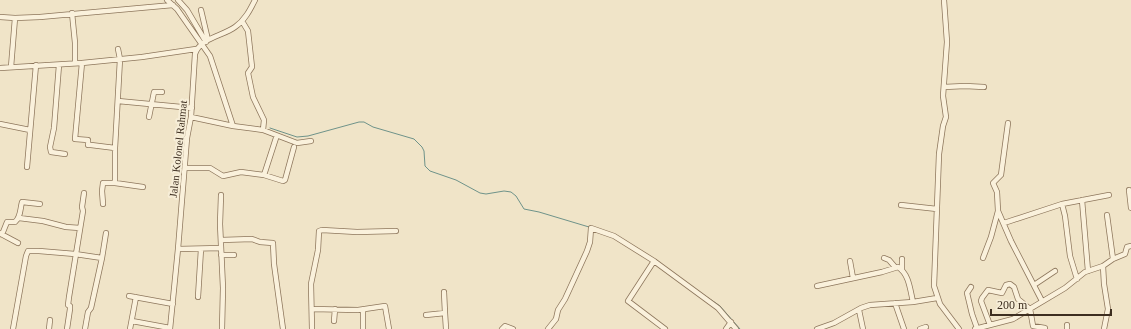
<svg xmlns="http://www.w3.org/2000/svg" width="1131" height="329" viewBox="0 0 1131 329" font-family="'Times New Roman',serif">
<rect width="100%" height="100%" fill="#f0e4c8"/>
<g fill="none" stroke-linecap="round" stroke-linejoin="round">
<path stroke="#6f938a" stroke-width="1" d="M270 128 297 137 308 136 359 122H364L373 127 414 139 422 147 424 151 425 166 430 171 456 180 480 193 486 194 504 191 511 192 516 196 524 209 539 212 589 227
M701 293 720 306 740 329"/>
<defs>
<path id="minor" d="M167 0 177 9 210 56 233 126
M178 0 187 10 206 42
M944 0 947 42 943 96 946 117 943 126 939 154 934 286 940 304 959 329
M201 10 208 40
M72 13 75 43V63
M0 17 15 18 40 17 173 5
M242 21 248 31 252 67 248 73 253 97 264 120 263 130
M82 63 75 139 88 140V145H91L115 148 120 59 118 49
M59 65 54 128 50 147 51 152 65 154
M11 67 15 18
M0 68 82 63 142 57 196 49
M944 87 965 86 984 87
M118 101 192 108
M149 117 154 92H162
M191 117 233 126 263 130 297 143 311 141
M1008 123 1001 175 993 183 997 192 998 211 1011 241 1042 301
M0 124 30 130
M115 148V183L143 187
M27 167 36 65
M185 168H210L223 176 241 172 264 175 283 181 285 180 294 147
M264 175 276 138
M1129 190 1131 208
M221 195 220 224 223 288 222 329
M1082 200 1088 271
M103 204 102 191 103 183H115
M1062 204 1065 216 1070 256 1077 279
M901 205 937 209
M1107 215 1113 259
M19 218 43 221 66 227 80 228
M1004 223 1062 204 1109 195
M0 234 3 232 7 222H15C21 217 20 209 22 202L40 204
M1 234 18 243
M221 240 252 239 260 242 273 243 274 264 283 329
M178 249 221 248
M221 255H234
M102 258 106 233
M884 258 889 260 895 267
M983 258 991 237 998 211
M902 259V269
M654 261 628 301 665 329
M850 261 853 278
M1103 266 1104 284 1108 309 1104 329
M1034 285 1055 271
M817 286 882 272 898 267C909 274 910 289 913 302
M971 287 967 293 972 314 977 328
M444 292 445 313
M129 296 173 304
M198 297 201 249
M895 303 904 329
M312 309 358 310 385 306 389 329
M859 310 863 329
M426 315 445 313 446 329
M132 321 170 328
M334 321 335 309
M990 325 981 301 982 298 988 290 1002 293 1006 285 1010 284 1014 287 1018 299 1030 309 1033 326 1045 328
M1067 325V329
M13 329 26 256 28 251H39L75 254 102 258 91 308 88 312 85 329
M49 329 50 320
M67 329 70 309V306L68 305 69 297 83 211 82 207 84 193
M130 329 136 297
M170 329 178 249 187 138 191 117 195 54C200 38 223 36 235 27 245 20 250 10 255 0
M312 329 311 284 318 250 319 231 322 230 357 232 396 231
M363 329V310
M502 329 505 326 513 329
M548 329 556 319 558 310 565 299 587 251 590 242 591 228 614 236 654 261 718 308 736 329
M726 329 731 322
M817 329 834 323 861 308 870 305 913 302 937 298
M920 329 926 327
M975 329 1013 319 1065 288 1085 272 1103 266 1113 259 1125 254 1127 247 1131 246"/>
</defs>
<use href="#minor" stroke="#8d765c" stroke-width="6"/>
<use href="#minor" stroke="#faf1dc" stroke-width="4.5"/>
</g>
<g text-anchor="middle" dominant-baseline="central" stroke-width="4" stroke-linejoin="round" paint-order="stroke">
<g font-size="11" fill="#3d2e20" stroke="#f7eed8">
<text transform="translate(178 149) rotate(-84)">Jalan Kolonel Rahmat</text>
</g>
</g>
<path d="M991 309v6h120v-6" fill="none" stroke="#3d2e20" stroke-width="2"/>
<text x="997" y="309" font-size="12" fill="#3d2e20" stroke="#f7eed8" stroke-width="3" paint-order="stroke">200 m</text>
</svg>
